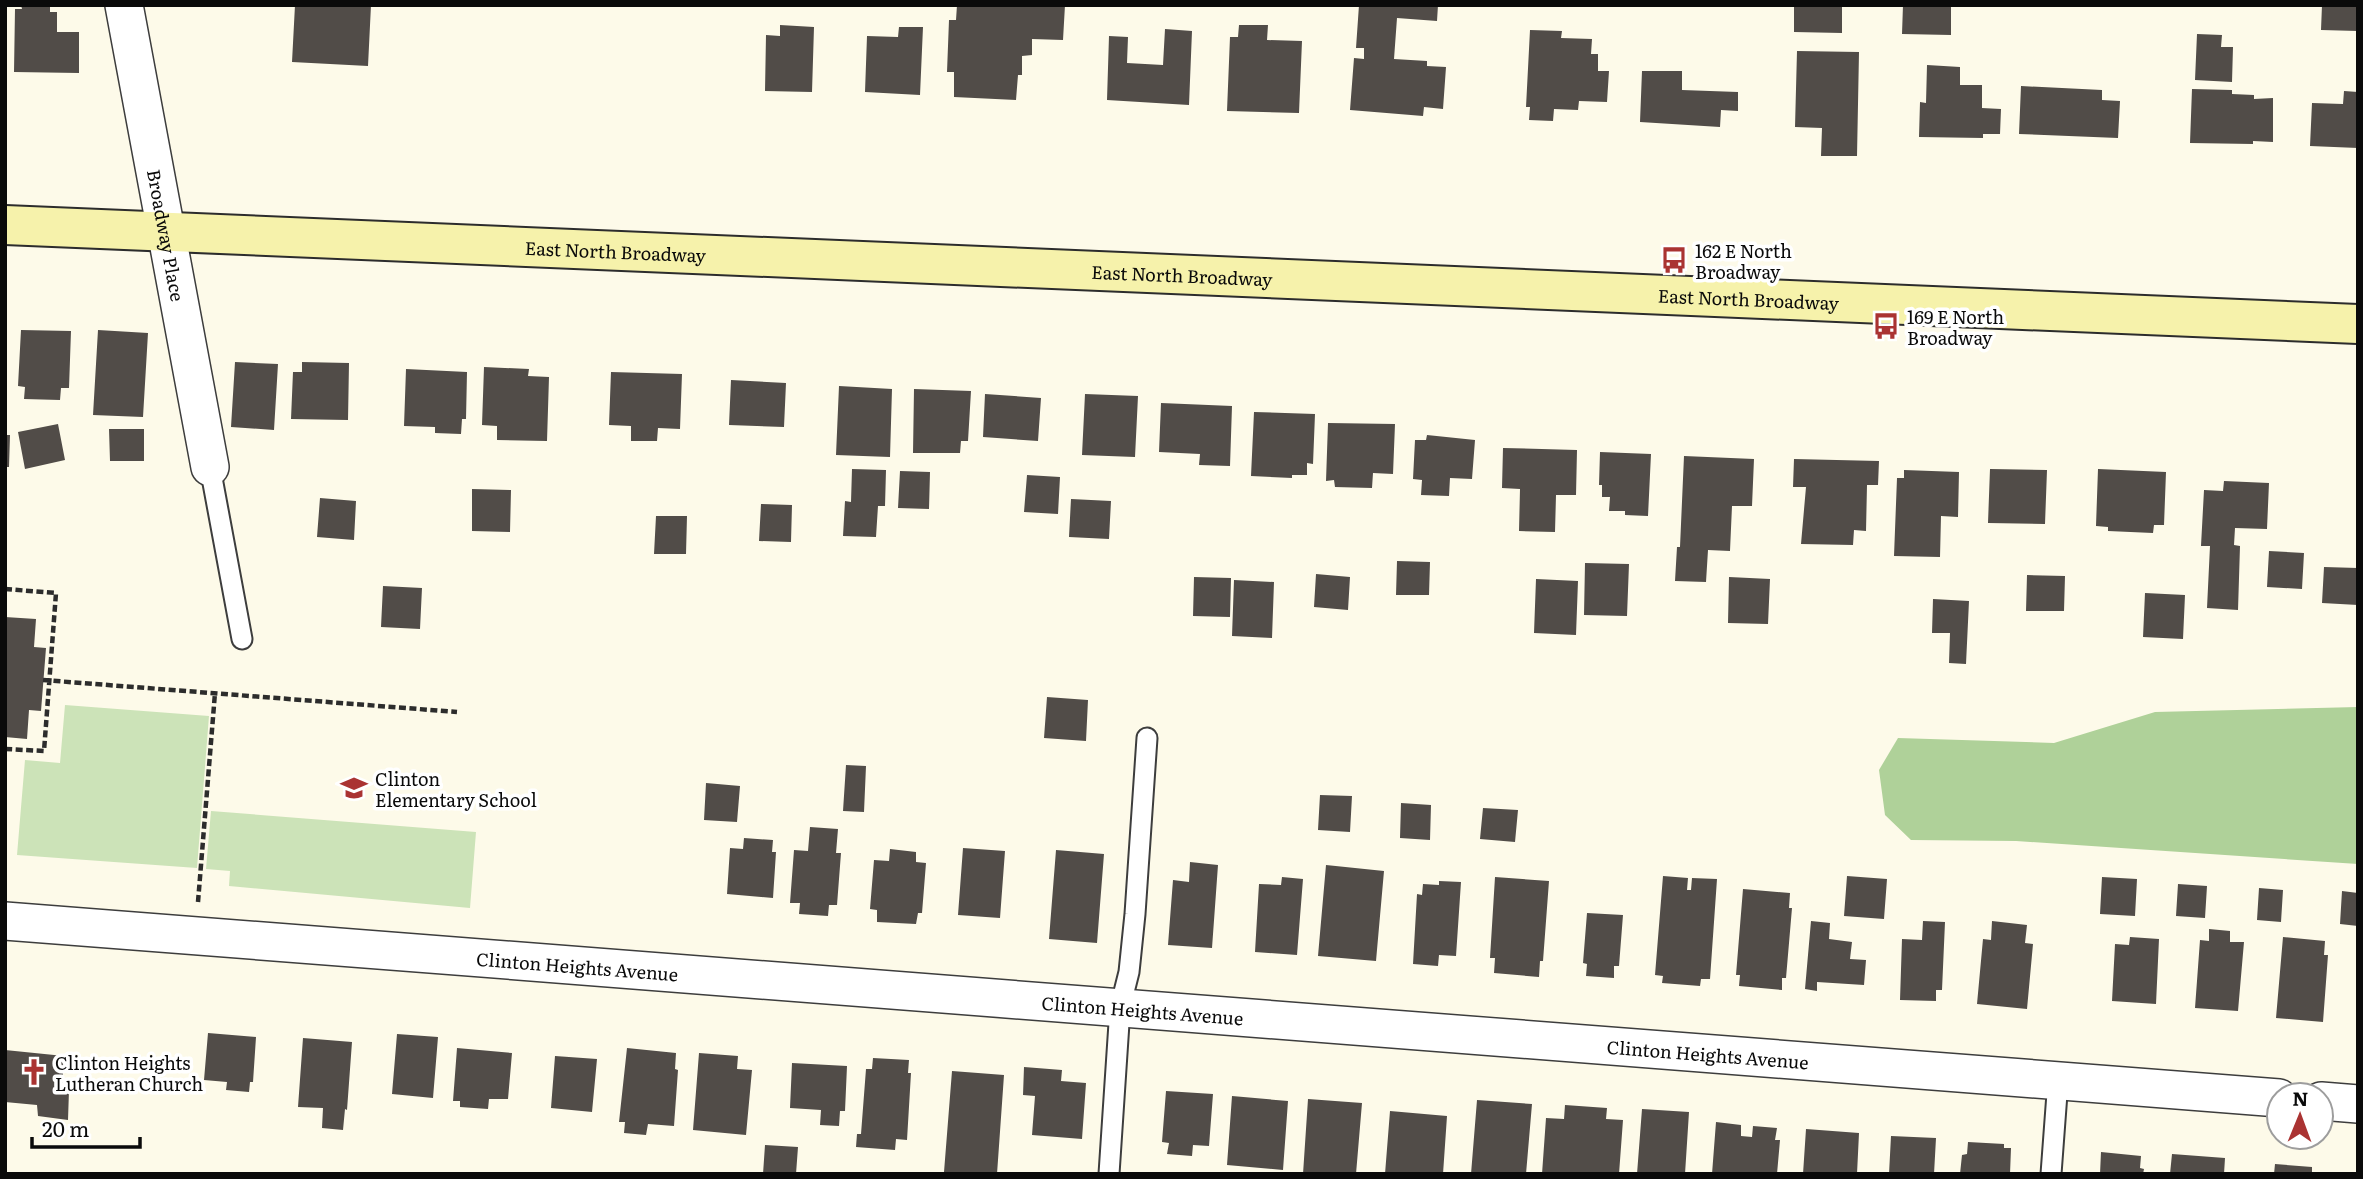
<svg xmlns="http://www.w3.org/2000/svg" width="2363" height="1179" viewBox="0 0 2363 1179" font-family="Literata,serif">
<rect width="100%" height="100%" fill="#fdfae9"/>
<path fill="#cce3b8" d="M65 705 209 716 197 868 17 855 25 760 60 763Z
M211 811 476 832 470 908 229 886 230 871 206 869Z"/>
<path fill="#afd199" d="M2358 707V864L2016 841 1911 840 1885 815 1879 770 1898 738 2054 743 2155 712Z"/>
<path fill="#514c48" d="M21 5H50V12H57V32H79V73L14 72 15 9H22Z
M295 5H371L368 66 292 62Z
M957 5H1065L1063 40 1032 39V55L1022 56V75H1018L1016 100 954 97V72H947L949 20H956Z
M1359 5H1438L1437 21 1397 18 1394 59 1427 61V66L1446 67 1443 109 1424 107 1423 116 1350 110 1354 58 1364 59V48H1356Z
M1794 5H1842V33L1794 32Z
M1903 5H1951V35L1902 34Z
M2322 5H2358V31L2321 30Z
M780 25 814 27 812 92 765 91 766 35 780 36Z
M1239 25H1268L1267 40 1302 41 1299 113 1227 111 1230 37H1238Z
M899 27H923L920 95 865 92 867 36 898 37Z
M1165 29 1192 31 1189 105 1107 100 1109 36 1128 37 1127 63 1163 65Z
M1530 30 1562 31 1561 38 1592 39 1591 54H1598V71H1609L1607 102 1579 101 1578 110 1554 109 1553 121 1529 120 1530 107H1526Z
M2197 34 2222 35 2221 47H2233L2232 82 2195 80Z
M1797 51 1859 52 1857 156H1821L1822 128 1795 127Z
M1927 65 1960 67V85H1982V108L2001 109 2000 134H1983V138L1919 137 1920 102 1926 103Z
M1642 71H1682V90L1738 92V111L1721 110 1720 127 1640 122Z
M2021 86 2102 90V100L2120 101 2118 138 2019 134Z
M2192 89 2232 90V94L2254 95V99L2273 98V142L2253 141V144L2190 143Z
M2344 91 2358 92V148L2310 146 2312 103 2343 104Z
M21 330 71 331 69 388H61L60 400 24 399 25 387 18 386Z
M98 330 148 333 143 417 93 415Z
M235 362 278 364 274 430 231 427Z
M302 362 349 363 348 420 291 419 293 372H302Z
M484 367 529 369 528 376 549 377 547 441 497 440V426L482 425Z
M406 369 467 372 466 419H462L461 434 435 433V427L404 426Z
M611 372 682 374 680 429 658 428 657 441H631V426L609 425Z
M731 380 786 383 784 427 729 425Z
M839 386 892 389 890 457 836 455Z
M914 389 971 391 968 441H961L960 453H913Z
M985 394 1041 398 1038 441 983 437Z
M1085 394 1138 396 1135 457 1082 455Z
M1161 403 1232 406 1230 466 1199 465 1200 454 1159 452Z
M1254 412 1315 414 1313 464 1307 463V475H1292V478L1251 476Z
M1328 423 1395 424 1393 474 1373 473 1372 488 1335 487 1334 480 1326 481Z
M58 424 65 460 25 469 18 432Z
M109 429H144V461H110Z
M5 435H10L9 467H5Z
M1427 435 1475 440 1472 479 1450 478 1449 496 1421 495 1422 480 1413 479 1415 440H1426Z
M1503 448 1577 450 1576 495H1556L1555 532 1519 531 1520 489 1502 488Z
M1600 452 1651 454 1648 516 1625 515V511H1609L1610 497H1602V485H1599Z
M1684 456 1754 459 1752 506H1732L1730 551 1708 550 1706 582 1675 581 1677 547H1680Z
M1794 459 1879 461 1878 485H1867L1866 531 1854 530 1853 545 1801 544 1806 487H1793Z
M852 469 886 470 885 506H878L876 537 843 536 845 501 851 502Z
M1990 469 2047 470 2045 524 1988 523Z
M2098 469 2166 472 2164 525H2154L2153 533 2108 531V527L2096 526Z
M1904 470 1959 472 1958 517 1941 516 1940 557 1894 556 1897 478H1904Z
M900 471 930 472 929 509 898 508Z
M1027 475 1060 477 1058 514 1024 512Z
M2224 481 2269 483 2267 529 2235 528 2234 545 2240 546 2238 610 2207 608 2210 546H2201L2204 490 2223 491Z
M472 489 511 490 510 532 472 531Z
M320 498 356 501 354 540 317 537Z
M1071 499 1111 501 1109 539 1069 537Z
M761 504 792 505 791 542 759 541Z
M656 516H687L686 554H654Z
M2269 551 2304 553 2302 589 2267 587Z
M1397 561 1430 562 1429 595H1396Z
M1585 563 1629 564 1627 616 1584 615Z
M2324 567 2358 568V605L2322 603Z
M1316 574 1350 577 1348 610 1314 607Z
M2027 575 2065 576 2064 611H2026Z
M1194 577 1231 578 1230 617 1193 616Z
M1729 577 1770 579 1768 624 1728 623Z
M1536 579 1578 581 1576 635 1534 633Z
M1234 580 1274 582 1272 638 1232 636Z
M383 586 422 588 420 629 381 627Z
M2145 593 2185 595 2183 639 2143 637Z
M1933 599 1969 601 1966 664 1949 663 1950 633H1932Z
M5 617 36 619 34 647 46 648 41 711 29 710 27 739 5 737Z
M1047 697 1088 700 1086 741 1044 738Z
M846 765 866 766 864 812 843 811Z
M706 783 740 786 737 822 704 820Z
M1320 795 1352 796 1350 832 1318 830Z
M1401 803 1431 805 1430 840 1400 838Z
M1483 808 1518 810 1515 842 1480 839Z
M810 827 838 829 836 853H841L837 905H829L828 916 799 914 800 903H790L794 850 808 851Z
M744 838 773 840 772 852H776L773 898 727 894 730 848 743 849Z
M963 848 1005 851 1000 918 958 915Z
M890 849 916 852V862L926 863 922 913H918L916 924 877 922V910L870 909 874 860 889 861Z
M1056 850 1104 854 1097 943 1049 939Z
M1190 862 1218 865 1212 948 1168 945 1173 880 1189 882Z
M1326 865 1384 871 1376 961 1318 956Z
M1663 876 1688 878 1687 890H1691L1692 878 1717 879 1710 979H1701L1700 986 1662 983 1663 976 1655 975Z
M1847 876 1887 879 1884 919 1844 916Z
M1282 877 1303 879 1297 955 1255 952 1259 884 1281 885Z
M1495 877 1549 881 1543 961H1540L1539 977 1494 973 1495 958H1490Z
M2102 877 2137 879 2135 916 2100 914Z
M1439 881 1461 882 1456 956 1439 955 1438 966 1413 964 1417 894 1422 895 1423 884 1439 885Z
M2178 884 2207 886 2205 918 2176 916Z
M2259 888 2283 890 2281 922 2257 920Z
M1743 889 1790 893 1789 908H1792L1786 978H1782V990L1739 986 1740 975H1736Z
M2342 891 2358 893V926L2340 924Z
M1587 913 1623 915 1619 966H1614V978L1586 976 1587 964 1583 963Z
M1811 921 1830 923 1829 939 1852 942 1850 959 1866 960 1864 985 1817 982V991L1805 989Z
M1923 921 1945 922 1942 990H1936V1001L1900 1000 1902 939 1922 940Z
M1992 921 2027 925 2025 943 2033 944 2027 1009 1977 1004 1983 939 1991 940Z
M2209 929 2230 931V942H2244L2238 1011 2195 1008 2200 940 2209 941Z
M2130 937 2159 939 2156 1004 2112 1001 2115 944 2129 945Z
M2283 937 2325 941 2324 955H2328L2323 1022 2276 1018Z
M208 1033 256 1037 253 1082H250L249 1092 226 1090 227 1082 204 1080Z
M397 1034 438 1037 433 1098 392 1094Z
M303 1038 352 1042 347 1110 345 1109 343 1130 322 1128 323 1108 298 1107Z
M457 1048 512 1053 508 1099H489L488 1109 460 1107V1101H453Z
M627 1048 676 1053 675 1069 678 1070 674 1126 648 1124 646 1135 624 1133 625 1122H619Z
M5 1050 64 1056 62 1088 69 1090 68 1120 38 1116 37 1105 5 1102Z
M699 1053 738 1056 737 1069 752 1070 746 1135 693 1130Z
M555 1056 597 1059 592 1112 551 1108Z
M873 1058 909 1060 908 1073H911L907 1140 896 1139 895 1150 856 1147 857 1134H861L866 1069H872Z
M792 1063 847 1066 845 1111H840L839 1126 820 1125 821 1110 790 1108Z
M1024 1067 1062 1070 1061 1081 1086 1083 1082 1139 1032 1135 1035 1096 1023 1095Z
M952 1071 1004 1075 997 1174 944 1172Z
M1166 1091 1213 1094 1209 1146 1193 1145 1192 1156 1167 1154 1169 1143 1162 1142Z
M1232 1096 1288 1101 1283 1170 1227 1165Z
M1308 1099 1362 1103 1356 1174H1303Z
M1477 1100 1532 1104 1526 1174H1471Z
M1565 1105 1607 1108 1606 1119 1623 1120 1619 1174H1542L1546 1118 1564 1119Z
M1642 1109 1689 1112 1685 1174H1637Z
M1390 1111 1447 1116 1443 1174H1385Z
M1716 1122 1741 1125V1136L1752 1137 1753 1126 1777 1128 1775 1140H1780L1777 1174H1712Z
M1806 1129 1859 1133 1857 1174H1803Z
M1891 1136 1936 1138 1934 1174H1889Z
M1968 1142 2004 1144V1148H2011L2010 1174H1960L1962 1155 1967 1154Z
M765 1145 798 1147 796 1174H763Z
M2101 1152 2141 1156 2140 1168 2144 1169 2143 1174H2100Z
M2172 1154 2225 1158 2224 1174H2170Z
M2275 1164 2312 1167V1174H2274Z"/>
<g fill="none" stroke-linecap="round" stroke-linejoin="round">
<defs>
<path id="service" d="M210 467 242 639
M1109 1174 1120 1008 1129 972 1135 914 1147 738
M2051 1174 2058 1080"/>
<g id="minor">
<path id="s1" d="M124 5 210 467"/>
<path id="s2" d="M5 921 2279 1098"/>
<path d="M2321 1101 2358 1104"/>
</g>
<g id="secondary">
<path id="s3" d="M5 225 2358 324"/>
</g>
</defs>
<use href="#service" stroke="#3d3d3d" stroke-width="23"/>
<use href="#minor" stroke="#3d3d3d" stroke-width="40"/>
<use href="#secondary" stroke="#2c2c2c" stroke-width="42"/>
<path stroke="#2c2c2c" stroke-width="4.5" stroke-dasharray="7 3.5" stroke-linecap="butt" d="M5 589 56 593 44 751 5 749
M43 680 457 712
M198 902 215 693"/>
<use href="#service" stroke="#fff" stroke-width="19"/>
<use href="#minor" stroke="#fff" stroke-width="37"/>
<use href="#secondary" stroke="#f6f2ab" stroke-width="38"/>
</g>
<defs>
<symbol id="bus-bare" viewBox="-9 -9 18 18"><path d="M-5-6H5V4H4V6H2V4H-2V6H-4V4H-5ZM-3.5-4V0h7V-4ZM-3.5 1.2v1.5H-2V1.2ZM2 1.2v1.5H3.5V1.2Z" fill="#aa3332" stroke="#fff" stroke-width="2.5" paint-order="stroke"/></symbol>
<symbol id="school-bare" viewBox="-9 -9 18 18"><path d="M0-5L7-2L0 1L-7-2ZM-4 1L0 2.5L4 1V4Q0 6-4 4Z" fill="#aa3332" stroke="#fff" stroke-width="2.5" paint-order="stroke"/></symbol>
<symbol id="church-bare" viewBox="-9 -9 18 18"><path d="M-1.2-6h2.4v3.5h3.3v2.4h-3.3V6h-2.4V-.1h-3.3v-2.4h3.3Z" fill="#aa3332" stroke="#fff" stroke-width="2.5" paint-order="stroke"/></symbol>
</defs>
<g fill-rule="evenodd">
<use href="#bus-bare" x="1655" y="241" width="38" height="38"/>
<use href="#bus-bare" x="1867" y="307" width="38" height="38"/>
<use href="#school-bare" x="335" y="769" width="38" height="38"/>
<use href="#church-bare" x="15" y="1053" width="38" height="38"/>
</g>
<g text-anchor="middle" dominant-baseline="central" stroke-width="7" stroke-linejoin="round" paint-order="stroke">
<g font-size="18" fill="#0a0a0a" stroke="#fff">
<text stroke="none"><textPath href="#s1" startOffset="234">Broadway Place</textPath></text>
<text stroke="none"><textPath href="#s3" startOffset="611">East North Broadway</textPath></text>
<text stroke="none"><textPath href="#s3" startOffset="1178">East North Broadway</textPath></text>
<text stroke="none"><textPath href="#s3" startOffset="1745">East North Broadway</textPath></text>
<text stroke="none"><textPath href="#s2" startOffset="574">Clinton Heights Avenue</textPath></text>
<text stroke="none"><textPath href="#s2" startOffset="1141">Clinton Heights Avenue</textPath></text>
<text stroke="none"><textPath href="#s2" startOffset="1708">Clinton Heights Avenue</textPath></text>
</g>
<g font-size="18" fill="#0a0a0a" stroke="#fff" text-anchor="start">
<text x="1695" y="250">162 E North<tspan x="1695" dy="21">Broadway</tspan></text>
<text x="1907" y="316">169 E North<tspan x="1907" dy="21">Broadway</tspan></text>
<text x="375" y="778">Clinton<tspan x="375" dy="21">Elementary School</tspan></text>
<text x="55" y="1062">Clinton Heights<tspan x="55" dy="21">Lutheran Church</tspan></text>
</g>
</g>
<rect width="2363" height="1179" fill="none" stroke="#0a0a0a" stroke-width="14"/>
<g transform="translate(2300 1116) rotate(1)"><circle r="33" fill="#ffffff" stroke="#9d9d9d" stroke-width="2"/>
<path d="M0-5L12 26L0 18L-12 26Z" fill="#aa3332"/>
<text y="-10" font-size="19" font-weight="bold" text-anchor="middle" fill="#0a0a0a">N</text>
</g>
<path d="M32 1137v10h108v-10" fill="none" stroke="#0a0a0a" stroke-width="3.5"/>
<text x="42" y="1137" font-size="21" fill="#0a0a0a" stroke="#ffffff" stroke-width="5" paint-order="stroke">20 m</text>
</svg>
